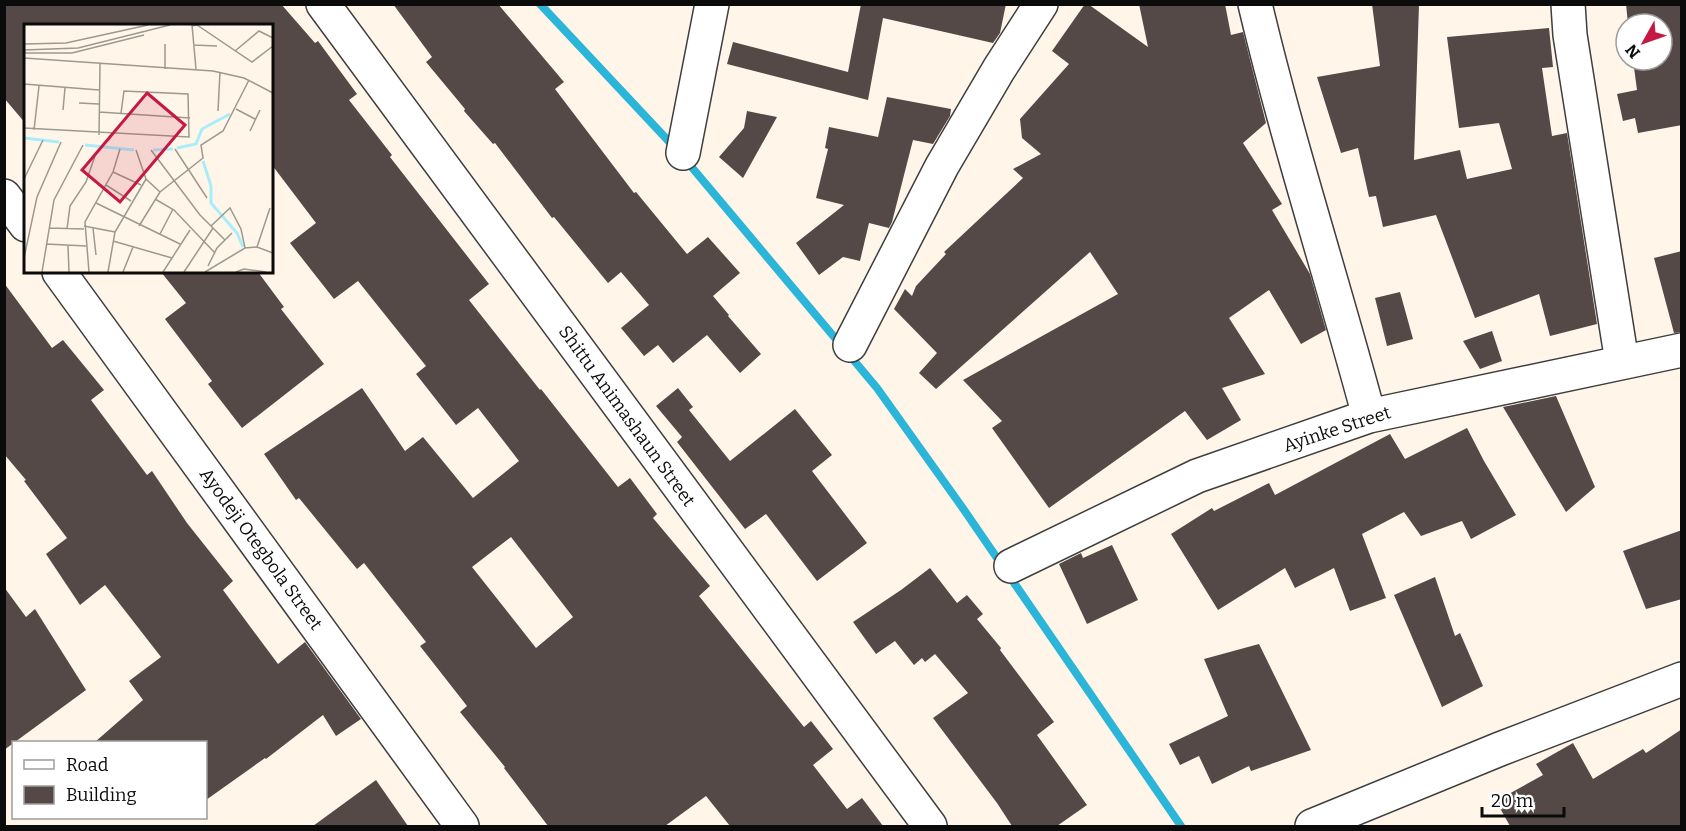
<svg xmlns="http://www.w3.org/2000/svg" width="1686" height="831" viewBox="0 0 1686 831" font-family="Bitter,serif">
<rect width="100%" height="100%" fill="#fff6e9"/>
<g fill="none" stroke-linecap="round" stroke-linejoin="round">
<path stroke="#2bb5d8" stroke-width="8" d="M540 4 676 149
M684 158 877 388 962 507 1181 826"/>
</g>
<path fill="#544947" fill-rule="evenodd" d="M4 4H281L315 43 318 41 357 94 349 100 392 155 390 157 489 284 469 300 540 390 541 389 618 487 630 478 657 514 653 518 710 586 699 596 804 727 811 721 833 749 813 765 847 809 862 798 883 826H730L706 796 665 826H548L504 768 505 767 460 712 467 706 420 646 426 642 364 563 357 569 299 498 296 500 264 454 362 388 405 451 423 437 473 498 519 461 478 408 456 425 416 374 426 366 358 281 334 299 290 243 316 223 272 165V26H26V124L4 98ZM511 537 573 617 536 648 472 567Z
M393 4H498L564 82 555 89 634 193 636 192 687 254 708 237 740 273 713 296 729 315 728 316 761 354 740 373 707 335 673 363 658 345 644 356 621 328 649 305 621 272 608 283 554 217 552 218 495 143 493 144 464 111 465 109 426 62 432 57Z
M861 4H1006L1000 33 993 43 883 18 868 100 727 64 733 42 848 72Z
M1085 4H1088L1148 47 1139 4H1225L1231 35 1243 32 1266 123 1243 143 1282 204 1272 210 1310 274 1326 330 1301 344 1269 290 1229 318 1265 374 1222 388 1241 420 1207 440 1185 411 1049 508 992 428 1002 421 963 380 1118 294 1090 252 936 389 919 373 937 353 894 309 905 289 912 296 916 286 946 254 944 252 1023 178 1013 169 1041 154 1022 138 1020 119 1069 64 1052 51Z
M1372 4H1419L1414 160 1460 150 1467 179 1512 169 1499 123 1459 128 1447 37 1549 28 1553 67 1542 68 1552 136 1567 133 1597 324 1550 336 1539 294 1475 318 1436 215 1383 227 1376 196 1369 197 1358 148 1341 153 1317 77 1380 66Z
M1626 4H1682V125L1638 133 1635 118 1623 121 1617 94 1637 90 1633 60H1662V24H1628Z
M887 97 951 109 950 116 933 144 913 140 892 222 889 228 869 223 860 261 843 257 819 275 796 243 844 205 816 198 828 149 825 148 829 127 878 137Z
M747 111 777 117 743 178 719 157 744 128Z
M1682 251V332L1674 333 1654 258Z
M161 272H258L284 307 281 309 324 364 242 428 208 384 212 381 165 319 186 303Z
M4 283 52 348 63 340 104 390 91 400 147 475 152 471 187 523 233 581 223 590 278 664 305 642 361 719 336 736 323 715 266 759 265 758 206 800V742H95L143 700 129 681 161 657 105 585 80 605 46 554 67 538 24 481 26 480 4 454Z
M1400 292 1413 339 1387 346 1375 298Z
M1492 331 1502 361 1480 369 1463 341Z
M678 388 693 407 689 410 730 461 795 409 832 455 812 471 867 543 817 581 766 514 745 529 677 442 682 437 656 406Z
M1556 396 1595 487 1566 512 1503 407Z
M1467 428 1484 461 1516 515 1471 539 1462 521 1421 536 1404 512 1362 534 1386 598 1350 611 1334 568 1295 588 1285 568 1218 610 1171 534 1212 508 1214 511 1269 483 1275 495 1390 434 1405 459Z
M1682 530V599L1646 609 1623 551Z
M1112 545 1138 600 1087 624 1059 564 1081 553 1083 558Z
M930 568 957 603 967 595 983 614 977 619 1001 648 1000 650 1054 722 1037 735 1087 805 1057 826H1012L997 803 933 718 968 693 935 654 925 662 922 658 914 665 895 641 876 654 853 622 901 590Z
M1435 577 1455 636 1460 633 1483 686 1442 707 1394 595Z
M4 587 26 617 35 609 86 690 4 750Z
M1259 644 1311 750 1251 771 1249 766 1212 784 1199 756 1180 765 1169 744 1228 716 1204 659Z
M1682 729V826H1510L1496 801 1543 775 1536 764 1573 743 1593 779 1643 749 1646 753Z
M376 780 408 826H313Z"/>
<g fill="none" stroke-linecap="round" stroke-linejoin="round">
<defs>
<path id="minor" d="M323 4 930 826
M1255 4C1288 143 1332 278 1369 416
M1568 4 1570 35 1622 362
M683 153 712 4
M4 196 26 225
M59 272 462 826
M850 345 942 166 999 69 1041 4
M1011 566 1197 476 1369 416 1682 350
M1312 826 1500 749 1682 679"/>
</defs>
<use href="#minor" stroke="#3e3e3e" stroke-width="36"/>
<use href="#minor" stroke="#fff" stroke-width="33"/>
</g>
<g text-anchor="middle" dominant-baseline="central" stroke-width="6" stroke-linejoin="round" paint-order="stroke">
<g font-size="18" fill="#0b0b0b" stroke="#fff">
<text transform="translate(627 416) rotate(54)">Shittu Animashaun Street</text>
<text transform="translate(1337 429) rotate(-18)">Ayinke Street</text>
<text transform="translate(261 549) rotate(54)">Ayodeji Otegbola Street</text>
</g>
</g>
<g transform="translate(24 24)">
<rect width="249" height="249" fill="#fff6e9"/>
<path fill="none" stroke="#a9edfb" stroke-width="3" d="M0 114 35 118M61 121 110 126M153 124 172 120 178 105 206 90M129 126 149 125M179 137 187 162V179L213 209 219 223"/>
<path fill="none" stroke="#9d9890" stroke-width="1.5" d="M168 1 172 45M168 2 173 1 228 38 249 22M0 20 42 19 124 1M141 20V45M169 21 193 22M0 26 54 24 146 1M211 27 235 7 249 14M0 29H48L120 11M0 34 189 47 220 54 249 69M0 60 75 66M55 79 75 80M212 85 231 95M39 86 41 64M194 87 196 48M75 88 166 94M0 104 165 113 164 70 100 67 97 89M10 106 15 62M226 107 236 86M75 111 76 40M151 125 183 174M112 126 122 155 136 168M127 126 176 191 201 216M89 148 117 161M0 155 19 116M82 161 107 177M131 175 150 186 191 229M72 179 156 220M60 202 91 208M115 202 136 168 179 134 177 121 199 107 225 56M187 202 206 184 217 205 221 224M25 204 60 205M69 204 72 231M43 205 46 182 62 158 72 129M136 210 149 185M89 217 148 234M22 220 62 222M44 222 45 248M233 223 246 184M0 234 13 173 37 118M184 242 193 224 208 209M18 248 30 176 59 121M65 248 61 198 89 148 96 125M84 248 91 208 122 155M99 248 109 223M139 248 166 206M160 248 189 204M181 248 221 224 233 223 249 229M212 248 220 245 242 248"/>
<path fill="#c51944" fill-opacity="0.15" stroke="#c51944" stroke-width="3" d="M123 69 161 101 96 178 58 146Z"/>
<rect width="249" height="249" fill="none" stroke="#0b0b0b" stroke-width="3"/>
</g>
<rect width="1686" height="831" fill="none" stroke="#0b0b0b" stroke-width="12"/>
<rect x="12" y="741" width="195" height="78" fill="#ffffff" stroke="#9d9d9d" stroke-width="1.5"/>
<rect x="24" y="760" width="30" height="9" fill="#ffffff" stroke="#9d9d9d" stroke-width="1.5"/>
<text x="66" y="771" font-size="18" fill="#0b0b0b">Road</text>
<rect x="24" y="786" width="30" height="18" fill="#544947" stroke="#9d9d9d" stroke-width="1.5"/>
<text x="66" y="801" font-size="18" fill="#0b0b0b">Building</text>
<g transform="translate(1644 42) rotate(230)"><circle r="28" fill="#ffffff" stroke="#9d9d9d" stroke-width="1.5"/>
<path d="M0-4.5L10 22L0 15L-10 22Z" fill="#c51944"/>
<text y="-9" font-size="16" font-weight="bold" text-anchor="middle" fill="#0b0b0b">N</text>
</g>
<path d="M1482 807v9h82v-9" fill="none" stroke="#0b0b0b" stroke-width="3"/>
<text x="1491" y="807" font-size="18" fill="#0b0b0b" stroke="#ffffff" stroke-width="4.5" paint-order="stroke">20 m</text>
</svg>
